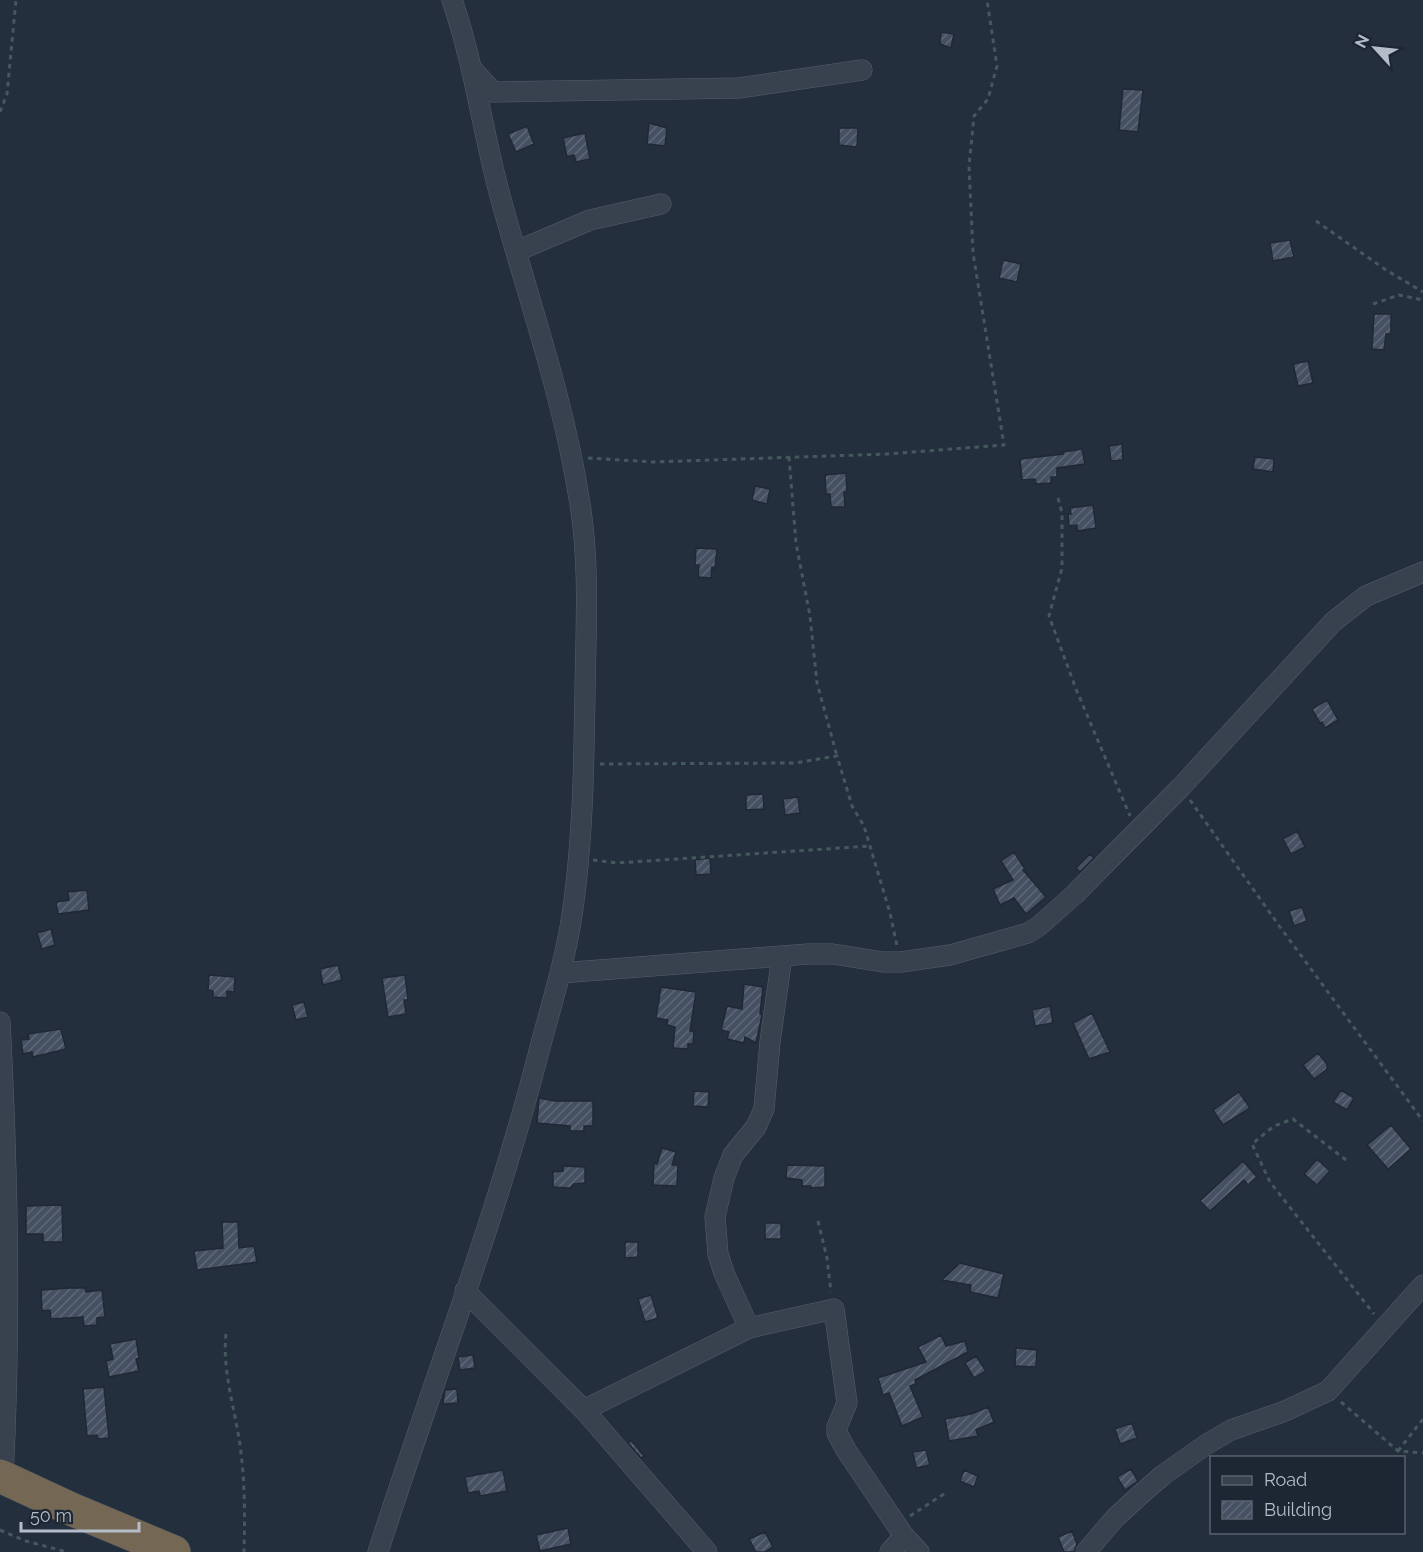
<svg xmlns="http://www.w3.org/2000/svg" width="1423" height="1552" viewBox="0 0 1423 1552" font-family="Raleway,sans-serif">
<defs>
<pattern id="building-hatch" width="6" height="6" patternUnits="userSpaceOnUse" patternTransform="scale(1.5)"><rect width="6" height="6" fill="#455162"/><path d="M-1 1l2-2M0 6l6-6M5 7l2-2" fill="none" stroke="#5d6877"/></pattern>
</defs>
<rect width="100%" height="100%" fill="#242f3e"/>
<path fill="url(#building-hatch)" stroke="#1f2835" stroke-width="1.5" d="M941 32 954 34 951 48 940 44Z
M1123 89 1143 90 1138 132 1119 130Z
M649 123 667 128 665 146 647 144Z
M527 126 534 144 516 152 508 134Z
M839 128H858L857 147 839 145Z
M585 133 590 159 576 162 574 155 567 157 563 138Z
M1290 240 1294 257 1273 261 1270 243Z
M1003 260 1021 264 1017 282 999 278Z
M1374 314H1391V334H1386L1384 350 1372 349Z
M1308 361 1313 383 1298 386 1293 364Z
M1122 444 1123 460 1111 461 1109 446Z
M1082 449 1085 464 1057 468V477H1051V483L1036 484 1035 479 1022 480 1020 459 1063 454V452Z
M1255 457 1274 459 1273 472 1253 469Z
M846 473 847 492H844L845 507H831L830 494H826L825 475Z
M755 486 770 489 767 504 752 500Z
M1093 505 1096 528 1077 531V525L1069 526 1068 514H1071L1070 508Z
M696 548 717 549 715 568 712 567 711 578 698 577 699 565H695Z
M1327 700 1338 720 1325 728 1322 722 1320 723 1312 709Z
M763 794 764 809 746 810V795Z
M798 797 800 813 785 815 783 799Z
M1297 831 1305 847 1291 854 1283 839Z
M1014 852 1025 869 1023 870 1046 897 1026 914 1014 898 1000 905 993 889 1013 880 1001 861Z
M1090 854 1094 858 1080 872 1076 868Z
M710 858 711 874 696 875 695 860Z
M87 890 89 910 58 914 56 902 69 900 68 892Z
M1302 907 1307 921 1294 926 1289 911Z
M51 929 55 945 42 949 37 933Z
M338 965 342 980 323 985 320 969Z
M209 975 235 977 234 992 227 991V998L213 997V991L208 990Z
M405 975 408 1000H404L406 1014 388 1017 382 978Z
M744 984 763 987 760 1014 762 1015 756 1043 745 1037 744 1043 727 1039 729 1032 721 1030 727 1006 742 1009Z
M661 987 696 992 690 1031H694L693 1044H688V1049L673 1048 675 1027 667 1025 668 1020 656 1018Z
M304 1002 308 1017 296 1020 292 1005Z
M1050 1006 1053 1023 1035 1026 1032 1010Z
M1092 1013 1110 1052 1089 1059 1073 1023Z
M61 1029 66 1049 33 1057 32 1052 23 1054 21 1040 29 1039 28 1034Z
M1318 1053 1327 1064V1069L1314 1079 1303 1065Z
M1341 1090 1354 1098 1347 1110 1333 1102Z
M694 1091 709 1092 708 1107 693 1106Z
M1239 1092 1250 1108 1223 1125 1213 1110Z
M539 1098 555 1101H593V1126H584V1131H570V1126L537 1123Z
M1391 1125 1411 1149 1388 1169 1367 1145Z
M662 1148 676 1152 672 1165H678L677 1186 653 1185 654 1163 657 1164Z
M1317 1159 1330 1171 1317 1185 1304 1174Z
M1243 1161 1257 1177 1248 1185 1244 1180 1210 1211 1200 1201Z
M787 1165 825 1166V1187L811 1188V1186H802V1180L786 1178Z
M563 1166 585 1167V1183L574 1184 570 1188 553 1187V1172L563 1171Z
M62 1205 63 1242H43V1234H26V1206Z
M222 1222H238L239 1248 254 1246 257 1262 197 1270 194 1251 223 1248Z
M765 1223H781V1239H765Z
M625 1242H638V1257L625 1258Z
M960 1263 1004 1274 998 1298 970 1292 971 1285 942 1280Z
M70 1288H85L86 1292 102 1290 105 1317 97 1318V1325L84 1326 83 1317 51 1319 50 1310 42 1311 41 1290Z
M651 1295 658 1318 645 1322 638 1299Z
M941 1335 946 1346 965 1341 968 1352 915 1380 916 1384 910 1386 923 1417 902 1426 889 1393 883 1395 878 1378 926 1362 918 1347Z
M136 1339 139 1358 136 1359 139 1371 109 1377 106 1361 113 1359 110 1344Z
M1016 1348 1037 1350 1036 1367 1015 1366Z
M473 1355 475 1368 460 1370 458 1357Z
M976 1356 986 1371 974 1378 965 1363Z
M104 1387 109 1438 98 1439 97 1435 87 1436 83 1389Z
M457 1389 458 1403 443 1404 445 1390Z
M988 1407 994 1422 976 1430 978 1436 949 1441 945 1419 971 1414Z
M1132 1423 1137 1438 1120 1444 1115 1429Z
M631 1440 644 1456 641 1458 628 1443Z
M926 1450 930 1465 916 1468 913 1452Z
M1131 1469 1138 1481 1125 1490 1117 1477Z
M503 1470 507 1491 480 1496 479 1491 468 1493 465 1477Z
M964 1470 978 1476 974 1487 960 1481Z
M568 1528 571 1544 540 1551 536 1535Z
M1072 1531 1077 1544 1074 1552H1064L1058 1537Z
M765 1532 773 1547 765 1552H756L749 1539Z"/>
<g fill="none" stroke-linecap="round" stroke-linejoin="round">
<defs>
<path id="street" d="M472 69 493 92 739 88 862 70
M517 251 590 220 661 204
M782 956 770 1042 764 1109 756 1127 733 1155 724 1178 715 1217 718 1254 724 1273 749 1328 834 1309 847 1403 837 1427V1433L846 1450 904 1536
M560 973 808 954H833L883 962H901L950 955 1028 933 1039 926 1074 895 1181 787 1333 622 1366 596 1423 572
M0 1022C8 1174 11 1326 3 1477
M465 1291 584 1410 707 1552
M584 1410 749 1328
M378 1552C431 1386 495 1223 538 1055 550 1009 565 962 572 915 583 841 584 764 585 690 586 626 590 561 579 498 563 397 529 301 502 203 483 136 475 66 452 0
M890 1552 904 1536 919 1552
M1086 1552 1115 1518 1140 1495 1163 1475 1207 1444 1231 1430 1285 1411 1328 1391 1423 1285"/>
<path id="highway" d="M0 1476 71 1509 174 1552"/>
</defs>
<use href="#street" stroke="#565f6c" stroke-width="21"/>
<use href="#highway" stroke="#434c59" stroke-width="34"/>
<path stroke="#44595c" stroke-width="3" stroke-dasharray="4.5 4.5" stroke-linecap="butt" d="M0 112 7 94 16 0
M1316 221 1386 270 1423 292
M1373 304 1399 295 1423 300
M789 457 796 543 810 616 817 683 837 756
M588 458 653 462 887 454 1004 445 973 253 969 166 974 116 988 99 997 66 987 0
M1058 498 1062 513V568L1049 616 1076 689 1130 816
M600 764 795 763 837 756 852 806 864 826 890 913 897 946
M1190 800 1280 927 1423 1121
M593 860 617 863 870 846
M1346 1160 1293 1119 1274 1126 1252 1144 1270 1182 1374 1314
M818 1221 827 1258 831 1292
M226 1334C222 1371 235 1409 240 1445 245 1480 245 1517 244 1552
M1341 1402 1398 1451 1423 1453
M1398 1451 1423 1419
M910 1516 947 1492
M0 1530 26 1541 67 1552"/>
<use href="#street" stroke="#38414e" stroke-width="20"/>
<use href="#highway" stroke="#746855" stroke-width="33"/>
</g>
<rect x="1210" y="1456" width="195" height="78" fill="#1d2633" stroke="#59626f" stroke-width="1.5"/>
<rect x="1222" y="1476" width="30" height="9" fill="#38414e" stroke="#59626f" stroke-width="1.5"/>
<text x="1264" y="1486" font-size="18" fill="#b4bcc9">Road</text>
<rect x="1222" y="1501" width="30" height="18" fill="url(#building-hatch)" stroke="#59626f" stroke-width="1.5"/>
<text x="1264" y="1516" font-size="18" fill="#b4bcc9">Building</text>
<g transform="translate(1375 48) rotate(297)" stroke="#1d2633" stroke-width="4.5" paint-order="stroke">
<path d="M0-4.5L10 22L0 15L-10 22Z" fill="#b4bcc9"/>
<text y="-9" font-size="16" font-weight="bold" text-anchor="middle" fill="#b4bcc9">N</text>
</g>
<path d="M21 1522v9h118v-9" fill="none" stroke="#b4bcc9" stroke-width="3"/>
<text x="30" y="1522" font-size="18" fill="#b4bcc9" stroke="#1d2633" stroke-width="4.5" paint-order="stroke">50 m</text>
</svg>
